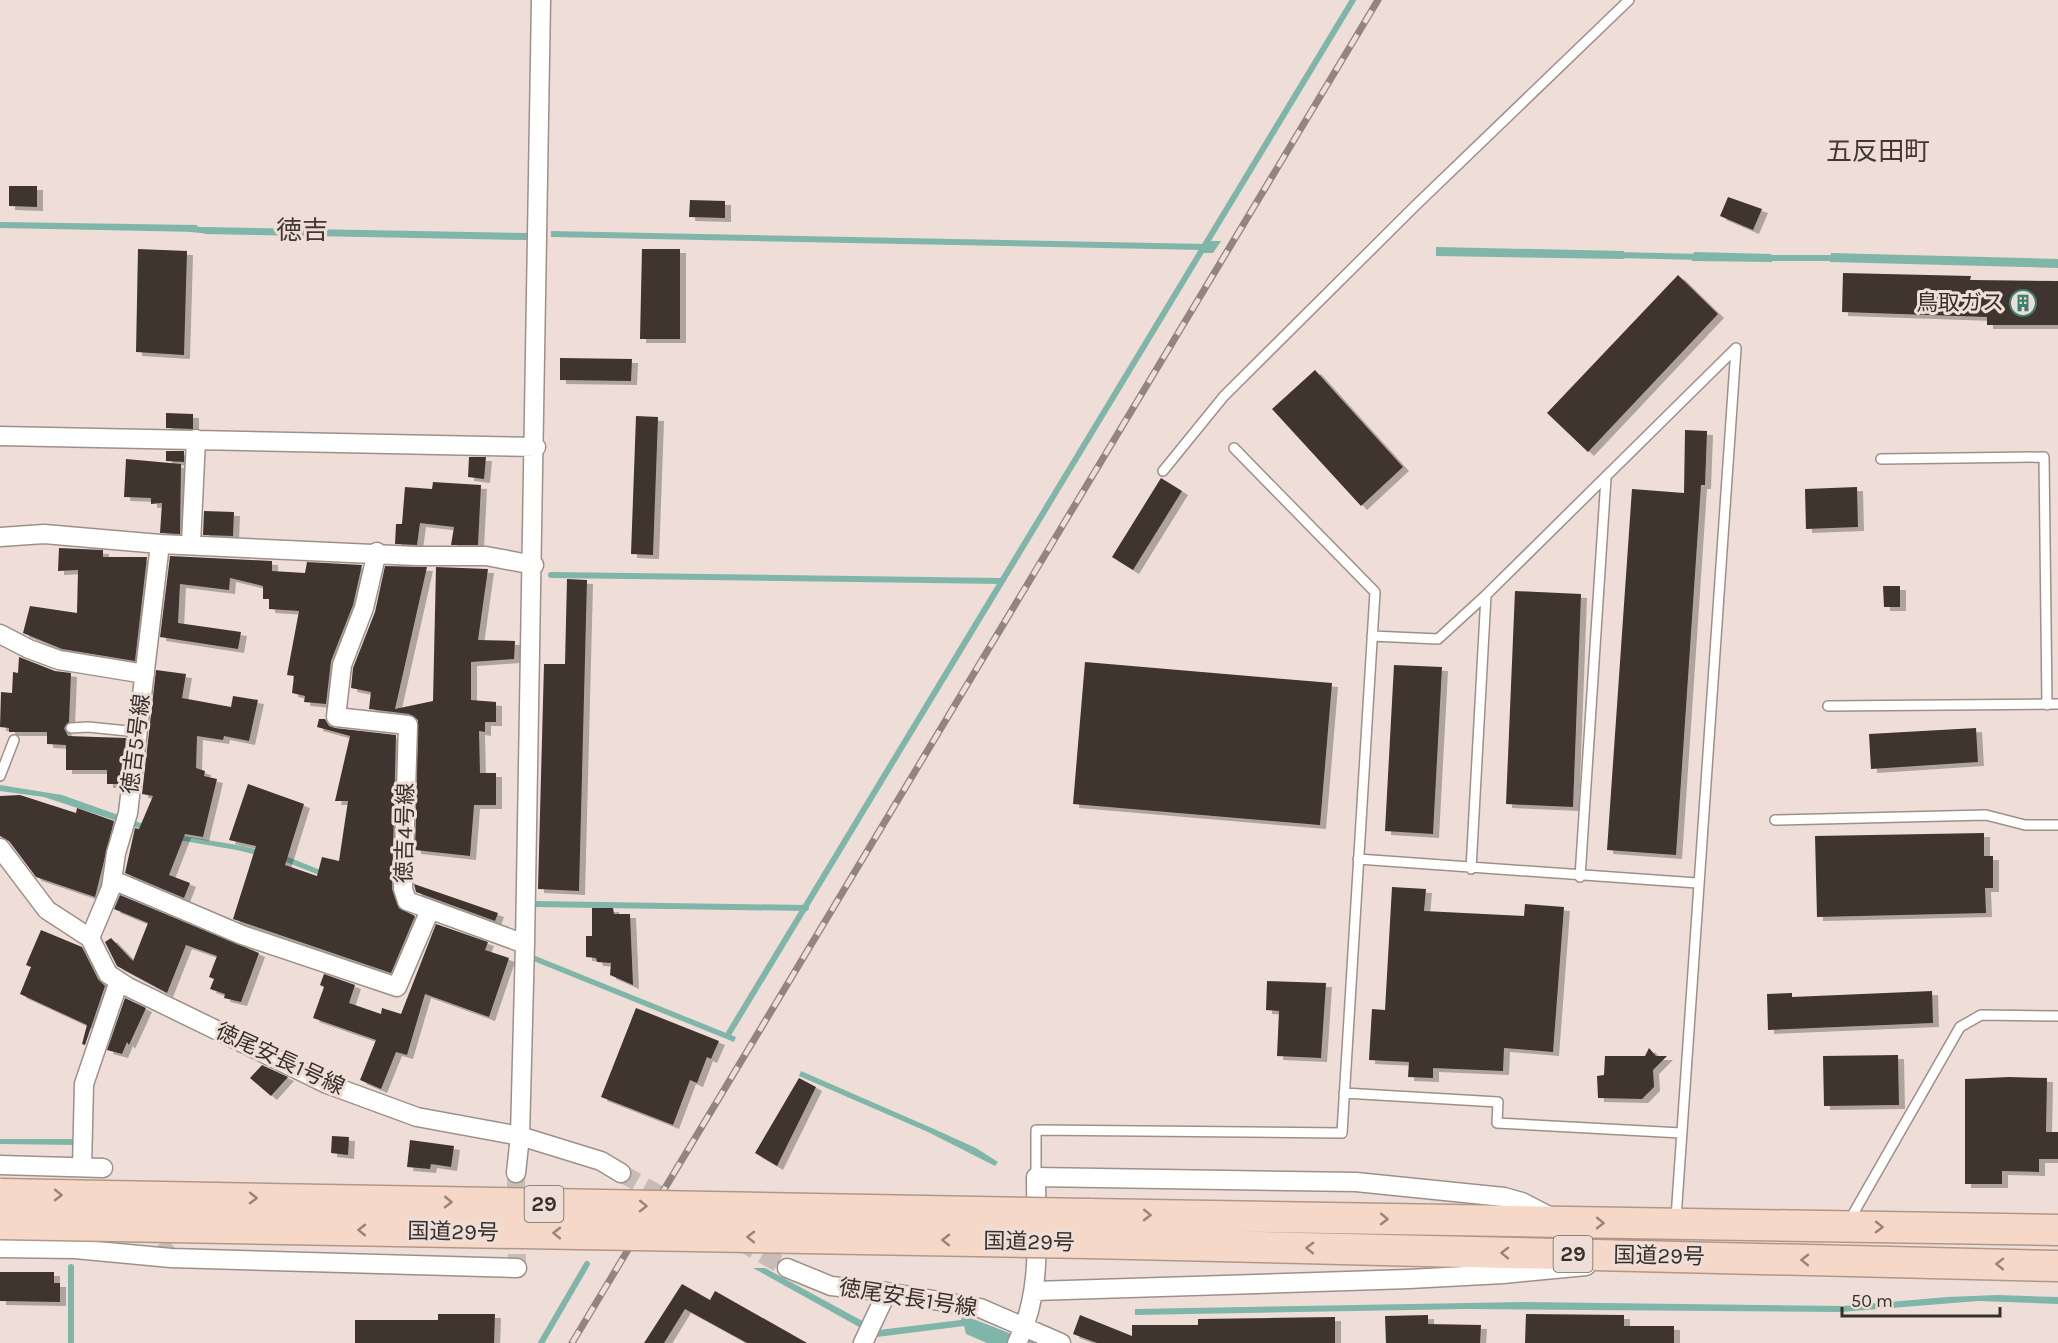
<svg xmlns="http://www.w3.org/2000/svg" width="2058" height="1343" viewBox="0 0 2058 1343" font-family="Karla,'Noto Sans JP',sans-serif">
<defs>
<filter id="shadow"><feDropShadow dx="6" dy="4" stdDeviation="0" flood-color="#0004"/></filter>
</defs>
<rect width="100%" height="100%" fill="#eeded7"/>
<path fill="#7fb6a9" d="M0 222 197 225 198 232 0 228Z
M204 227 528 233 525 441 528 240 204 234Z
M551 231 1207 244 1209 241H1221L1213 253H1202L1203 250 551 237Z
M1436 247 1624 251V259L1436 256Z
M1694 252 1771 254 1772 262 1692 261Z
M1831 253 2058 259V268L1830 262Z
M0 785 62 795 172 834 243 846 288 857 360 886 357 890 286 862 237 850 172 839 44 797 0 791Z
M533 955 736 1037 734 1042 531 960Z
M801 1071 934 1129 976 1148 998 1162 995 1166 928 1132 799 1076Z
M0 1139H77V1145L0 1144Z
M753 1268H765L879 1330 961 1320 963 1315 1035 1343H987L966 1334 964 1326 877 1337Z
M1998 1295 2058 1297V1304L1978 1301 1841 1312 1466 1309 1135 1315V1309L1524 1302 1843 1306 1947 1297Z"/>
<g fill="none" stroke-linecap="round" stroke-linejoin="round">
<path stroke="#7fb6a9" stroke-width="6" d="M190 229 212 231
M1618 255 1700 257
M1765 258H1838
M551 575 1002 581
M536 904 806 908
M729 1033 1353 0
M71 1343V1267
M541 1343 587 1264"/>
</g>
<path fill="#40342e" filter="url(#shadow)" d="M9 186H37V207L9 206Z
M1728 197 1762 209 1753 230 1720 216Z
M690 200 725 201V218L689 217Z
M138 249 187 251 184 355 136 352Z
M642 249H680V339H640Z
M1843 273 1971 276 1970 280 2058 281V325H1987V317L1842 312Z
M1678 275 1718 314 1588 452 1547 413Z
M560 358 632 359 631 381 560 380Z
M1315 370 1403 467 1361 506 1272 409Z
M166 413 193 414V429L166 428Z
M636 416 658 417 653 555 631 554Z
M1685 430 1707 431 1705 485H1701L1676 855 1607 850 1632 489 1684 493Z
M166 451H184V462L166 461Z
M469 457H486L484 479 468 477Z
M126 459 181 464 180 534 160 533 162 503 151 504V498L124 497Z
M1161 478 1182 491 1133 570 1112 557Z
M433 482 481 485 478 545H451L454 527 420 523 417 545 395 544 396 524H402L405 487 432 489Z
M1857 487 1858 527 1806 529 1805 489Z
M204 511 234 512 233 536 203 535Z
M59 548 103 550V557H147L135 661 62 649 23 633 30 606 77 613 78 570 58 571Z
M170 556 272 561V571L305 573 307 562 362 565 353 605 331 661 326 704 304 702 305 696 292 693 294 676 287 675 299 611 269 609V599H263V586L230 578 229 590 180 584 178 623 241 632 238 649 160 637Z
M385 566 427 567 395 709 433 701 436 567 488 569 478 640 515 641 514 659 471 662V700L496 702V722H485V732L479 731 480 773H496V805H474L470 856 415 850 418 720 409 714 369 709 371 692 351 688 353 668 375 612Z
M567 579 587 580 579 891 538 889 544 664H565Z
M1883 586H1900V607H1884Z
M1515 591 1581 594 1573 807 1506 804Z
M19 657 55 671 71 673 69 722 64 728 68 736 126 738 120 784H107V770H66V745L47 744V732H9V728L0 727 1 692 12 693 13 672 18 673Z
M1085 662 1332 683 1320 825 1073 804Z
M1394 665 1442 667 1433 834 1385 831Z
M156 670 186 674 182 698 231 707 233 696 258 700 249 741 224 736 223 740 197 736 196 768 205 771 204 776 217 779 203 837 185 834 169 875 190 883 184 898 125 873 135 828 139 829 153 796 142 794Z
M319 719H325L329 726 335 728 396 735 392 889 399 908 415 916 391 973 233 919 256 846 229 840 248 784 304 804 285 865 317 876 322 857 339 861 348 801H335L350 736 317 727Z
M1976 728 1978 762 1871 769 1869 734Z
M20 795 76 813 77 808 114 821 95 897 36 877 9 841 0 836V796Z
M1984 833V856H1993V888H1985L1986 913 1817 917 1815 836Z
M414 884 498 913 495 921 416 892Z
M1392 887 1426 889 1424 911 1524 916 1525 904 1564 907 1553 1052 1504 1048 1503 1071 1433 1068V1078L1408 1077 1409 1062 1369 1060 1372 1009 1385 1010Z
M120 895 259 953 241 1002 224 998 225 994 210 989 214 979 209 977 217 956 186 945 167 993 117 966 105 942 111 938 133 961 148 923 114 909Z
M592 908H613L614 914H630L633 985 610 975 611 963 597 962 596 958 586 957V936H592Z
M436 924 488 942 485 950 509 958 489 1017 425 994 407 1055 396 1052 381 1089 360 1080 376 1040 313 1018 324 987 320 985 324 974 355 985 349 1003 381 1014 382 1008 401 1014Z
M41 930 82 947 98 979 105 986 85 1045 82 1044 87 1025 20 994 31 967 26 965Z
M1267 981 1326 983 1321 1058 1277 1056 1279 1011 1266 1010Z
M1932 991 1933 1023 1768 1030 1767 994 1792 993V997Z
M125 998 146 1008 129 1045 127 1042 122 1054 107 1050Z
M636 1008 719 1041 711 1059 707 1057 697 1083 690 1080 673 1125 601 1097Z
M1649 1048 1656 1056H1667L1653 1070 1654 1087 1642 1099 1598 1098 1597 1076 1604 1075 1605 1056H1645Z
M1898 1055 1899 1105 1824 1106 1823 1056Z
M262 1065 288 1077 271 1096 250 1078Z
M2009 1077 2047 1078 2046 1132H2058V1159H2039V1172L2002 1171V1184H1965V1079Z
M799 1078 816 1087 777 1166 755 1153Z
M332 1136 349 1137 348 1155 331 1153Z
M410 1140 454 1146 451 1167 431 1164 430 1169 407 1167Z
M0 1272H54V1283H60V1302L0 1301Z
M682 1284 710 1300 715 1291 807 1343H747L685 1309 664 1343H644Z
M438 1314H495L494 1343H355V1320H438Z
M1526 1314 1624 1315V1326H1674V1343H1525Z
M1080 1315 1132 1336V1325H1198V1319L1335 1317V1343H1097L1073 1334Z
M1428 1315V1324L1481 1325 1480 1343H1386L1385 1316Z"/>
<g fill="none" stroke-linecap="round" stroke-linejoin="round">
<path stroke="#c9bbb5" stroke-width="18" stroke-dasharray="18 9" stroke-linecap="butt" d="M516 1173 517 1268
M621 1173 674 1203
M144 1222 171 1258
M739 1241 787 1268"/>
<defs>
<path id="service" d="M1881 459 2044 457 2047 705
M1163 471 1224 396 1415 206 1629 0
M1372 636 1438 639 1486 595
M1828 706 2058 704
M71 728 88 727 138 732
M0 776 14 740
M1775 820 1986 815 2025 825H2058
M1358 859 1697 883
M1471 869 1486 595 1736 348 1676 1218
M1580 877 1606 478
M1344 1093 1498 1102 1497 1123 1681 1133
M1036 1177V1130L1342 1133 1375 592 1234 448
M1849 1221 1960 1027 1981 1015 2058 1016"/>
<path id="minor" d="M0 436 536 447
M0 537 44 534 160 544 416 556H486L534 565
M191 544 196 439
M377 552 364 608 342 665 336 717 408 725 403 889 407 901 525 944 520 1136 516 1173
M0 634 29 649 59 660 145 674
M0 848 47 910 90 938 108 974 128 987 327 1084 417 1117 520 1136 601 1161 621 1173
M113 880 242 935 397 987 430 910
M90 938 111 888 116 853 128 813 160 544
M525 944 541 0
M0 1165 103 1168
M82 1167 84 1084 119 981
M0 1248 75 1249 171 1258 517 1268
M787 1268 831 1286 887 1292 980 1308 1061 1343
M1034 1291 1409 1279 1503 1274 1586 1266
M863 1343 887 1292
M1017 1343C1043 1292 1036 1232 1036 1177L1356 1182 1504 1197 1522 1202 1553 1218"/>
<path id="trunk" d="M1089 1214 2058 1230
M1089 1243 2058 1266"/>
</defs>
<use href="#service" stroke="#9e9089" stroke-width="12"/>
<use href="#minor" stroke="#9e9089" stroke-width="21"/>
<use href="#trunk" stroke="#b29789" stroke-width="33"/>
<use href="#service" stroke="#fff" stroke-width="9"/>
<use href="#minor" stroke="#fff" stroke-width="18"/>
<use href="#trunk" stroke="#f6d8c8" stroke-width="30"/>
<defs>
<path id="rail" d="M572 1343 1378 0"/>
</defs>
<use href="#rail" stroke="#908580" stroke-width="7"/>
<use href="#rail" stroke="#eeded7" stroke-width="4.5" stroke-dasharray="14" stroke-linecap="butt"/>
<defs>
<path id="trunk-bridge" d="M0 1194 1089 1214
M0 1224 1089 1243"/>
</defs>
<use href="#trunk-bridge" stroke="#b29789" stroke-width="33" stroke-linecap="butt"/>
<use href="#trunk-bridge" stroke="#f6d8c8" stroke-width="30"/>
</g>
<defs><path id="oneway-chevron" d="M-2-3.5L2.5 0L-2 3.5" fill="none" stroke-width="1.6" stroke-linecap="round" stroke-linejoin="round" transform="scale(1.5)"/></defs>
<g stroke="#96847a">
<use href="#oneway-chevron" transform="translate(58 1195) rotate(1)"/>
<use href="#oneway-chevron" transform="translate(253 1198) rotate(1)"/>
<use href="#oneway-chevron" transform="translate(448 1202) rotate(1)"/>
<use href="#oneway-chevron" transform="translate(643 1206) rotate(1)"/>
<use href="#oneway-chevron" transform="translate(1147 1215) rotate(1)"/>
<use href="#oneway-chevron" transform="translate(1384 1219) rotate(1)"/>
<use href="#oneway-chevron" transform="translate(1600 1223) rotate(1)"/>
<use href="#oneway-chevron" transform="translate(1879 1227) rotate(1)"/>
<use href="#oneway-chevron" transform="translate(362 1230) rotate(-179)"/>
<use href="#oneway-chevron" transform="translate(557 1233) rotate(-179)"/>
<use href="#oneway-chevron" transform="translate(751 1237) rotate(-179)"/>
<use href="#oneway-chevron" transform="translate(946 1240) rotate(-179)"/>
<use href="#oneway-chevron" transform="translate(1310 1248) rotate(-179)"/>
<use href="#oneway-chevron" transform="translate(1505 1253) rotate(-179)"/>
<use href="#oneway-chevron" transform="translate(1805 1260) rotate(-179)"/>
<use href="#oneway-chevron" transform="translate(2000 1264) rotate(-179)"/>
</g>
<defs>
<symbol id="building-ring" viewBox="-11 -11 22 22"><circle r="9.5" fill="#eeded7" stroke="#3d7f71" stroke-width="1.5"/><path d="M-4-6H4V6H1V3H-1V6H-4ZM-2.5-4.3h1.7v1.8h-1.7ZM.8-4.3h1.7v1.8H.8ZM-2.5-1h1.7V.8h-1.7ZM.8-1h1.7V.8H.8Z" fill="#3d7f71"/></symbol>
</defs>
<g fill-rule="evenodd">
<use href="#building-ring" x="2008" y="288" width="30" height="30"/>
</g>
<g text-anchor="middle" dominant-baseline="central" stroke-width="6" stroke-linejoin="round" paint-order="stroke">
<g fill="#eeded7" stroke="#6d6460" stroke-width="1.5">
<rect x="524.5" y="1186" width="39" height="36" rx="4.5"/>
<rect x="1553.5" y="1236" width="39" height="36" rx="4.5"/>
</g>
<g font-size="21" font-weight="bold" fill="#36302d">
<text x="544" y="1204">29</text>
<text x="1573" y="1254">29</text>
</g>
<g font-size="22" fill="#36302d" stroke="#eeded7" text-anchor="end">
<text x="2004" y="303">鳥取ガス</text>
</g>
<g font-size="22" fill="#36302d" stroke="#eeded7">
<text transform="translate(136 744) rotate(-83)">徳吉5号線</text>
<text transform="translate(405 833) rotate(-89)">徳吉4号線</text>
<text transform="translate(280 1059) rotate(25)">徳尾安長1号線</text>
<text transform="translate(453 1232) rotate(1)">国道29号</text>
<text transform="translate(1029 1242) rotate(1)">国道29号</text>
<text transform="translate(1659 1256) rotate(1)">国道29号</text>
<text transform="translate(908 1298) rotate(9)">徳尾安長1号線</text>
</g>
<g font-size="26" fill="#433731" stroke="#eeded7">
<text x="1878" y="151">五反田町</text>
<text x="302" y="230">徳吉</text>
</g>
</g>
<path d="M1842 1307v9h158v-9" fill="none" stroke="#36302d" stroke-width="3"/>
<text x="1851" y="1307" font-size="18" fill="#36302d" stroke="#eeded7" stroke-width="4.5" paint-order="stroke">50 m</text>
</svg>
